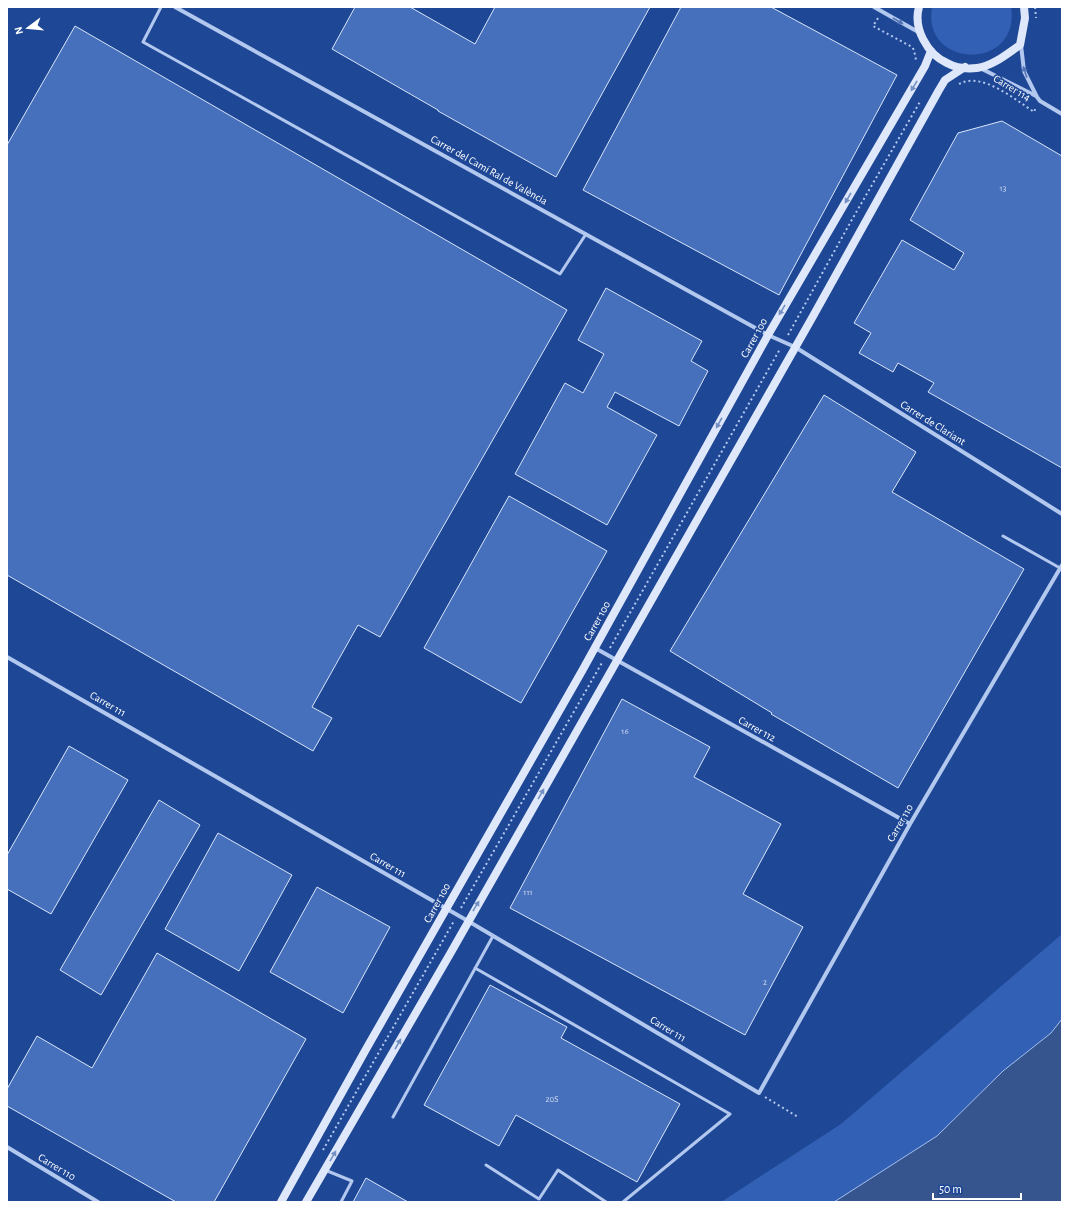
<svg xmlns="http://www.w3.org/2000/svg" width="1069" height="1209" viewBox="0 0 1069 1209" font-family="'Alegreya Sans',sans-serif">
<rect width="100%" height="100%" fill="#1e4796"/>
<path fill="#3260b4" d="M932 7H1011C1021 72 921 69 932 7Z
M1062 934V1019L1051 1033 1003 1071 937 1136 834 1202H721L841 1124Z"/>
<path fill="#36548e" stroke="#a5c1f0" d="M1062 1019V1202H834L937 1136 1003 1071 1051 1033Z"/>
<path fill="#4670bc" stroke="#d8e5fb" d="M355 7H410L475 44 495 7H650L556 177 438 111V110L332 49Z
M681 7H771L897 75 779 295 583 190Z
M75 26 567 310 380 637 358 625 312 707 332 718 313 751 7 575V145Z
M1002 121 1062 156V468L928 392 934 383 898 363 893 372 859 353 871 333 854 323 902 240 954 270 964 253 910 220 958 133Z
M606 288 702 341 691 361 708 371 679 426 615 392 607 407 657 435 607 525 515 474 565 383 583 393 604 354 578 340Z
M824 395 916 452 892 492 1024 569 898 788 771 714 772 713 670 651Z
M509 496 607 551 521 703 424 648Z
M622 699 710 747 694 777 781 824 743 894 803 927 745 1035 510 908Z
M69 746 128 780 51 914 7 889V855Z
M159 800 200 825 101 995 60 970Z
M218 833 292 875 239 971 165 929Z
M317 887 390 927 343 1013 270 972Z
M157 953 306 1039 214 1202H176L7 1106V1089L37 1036 92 1068Z
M490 985 567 1027 561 1038 680 1104 637 1182 516 1115 499 1146 424 1105Z
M366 1178 408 1202H353Z"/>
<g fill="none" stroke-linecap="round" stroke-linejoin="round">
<path stroke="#b2c8ef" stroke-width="2" stroke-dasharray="2 3" stroke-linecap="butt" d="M1035 7 1036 18
M878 18 873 26 912 47 914 50 916 60
M959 84C981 71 1016 100 1034 112L1036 107
M788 335 850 223 921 100
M610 648 780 349
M461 908 603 661
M765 1097 798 1117
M323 1150 454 921"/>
<path stroke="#b2c8ef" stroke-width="3" d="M161 7 143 42 560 274 586 234
M1003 536 1060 568
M475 968 730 1114 623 1202
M393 1117 493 936
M486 1165 539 1199 558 1170 606 1202
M325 1170 352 1181 341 1202"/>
<path stroke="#b2c8ef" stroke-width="4" d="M175 7 768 335 795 347 1062 514
M874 7 920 33
M1021 45 1024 71 1037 97 1040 101 1062 114
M980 68 1036 96
M595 648 910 824
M7 657 468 921 759 1093 910 824 1062 565
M7 1147 98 1202"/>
<path stroke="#dfe8fb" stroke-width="8" d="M919 7C913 28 927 54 947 63 956 68 968 69 977 68 993 66 1008 53 1020 45L1025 18 1024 7
M281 1202 365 1051 582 671 768 335 925 66 931 51
M306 1202 450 954 812 318 939 90 945 80 965 67"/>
</g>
<defs><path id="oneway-solid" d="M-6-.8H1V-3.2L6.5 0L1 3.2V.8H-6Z"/></defs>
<g fill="#5274b5">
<use href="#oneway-solid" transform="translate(898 21) rotate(30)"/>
<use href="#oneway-solid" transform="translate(1025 72) rotate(-108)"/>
</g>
<g fill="#758fc3">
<use href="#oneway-solid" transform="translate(914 86) rotate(121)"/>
<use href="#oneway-solid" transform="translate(848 198) rotate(120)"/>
<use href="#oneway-solid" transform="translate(782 310) rotate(121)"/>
<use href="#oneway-solid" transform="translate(719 423) rotate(119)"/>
<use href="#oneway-solid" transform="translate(541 794) rotate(-60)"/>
<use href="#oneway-solid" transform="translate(476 906) rotate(-59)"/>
<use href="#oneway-solid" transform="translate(398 1044) rotate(-60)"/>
<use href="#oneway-solid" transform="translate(333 1156) rotate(-60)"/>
</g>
<g text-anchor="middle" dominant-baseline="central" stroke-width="3.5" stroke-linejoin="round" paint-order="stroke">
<g font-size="9" fill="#d1dbee">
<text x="1003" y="188">13</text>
<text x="625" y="731">16</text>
<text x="528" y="892">111</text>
<text x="765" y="982">2</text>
<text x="552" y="1099">20S</text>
</g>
<g font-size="11" fill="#fff" stroke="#1e4796">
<text transform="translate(1012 88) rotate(31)">Carrer 114</text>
<text transform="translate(489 170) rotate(29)">Carrer del Camí Ral de València</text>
<text transform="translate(754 338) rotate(-61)">Carrer 100</text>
<text transform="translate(933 423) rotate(32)">Carrer de Clariant</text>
<text transform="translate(597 621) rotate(-61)">Carrer 100</text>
<text transform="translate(108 704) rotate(30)">Carrer 111</text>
<text transform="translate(757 729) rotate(29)">Carrer 112</text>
<text transform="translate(900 823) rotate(-60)">Carrer 110</text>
<text transform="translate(388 865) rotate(30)">Carrer 111</text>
<text transform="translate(437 903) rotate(-61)">Carrer 100</text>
<text transform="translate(668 1029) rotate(31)">Carrer 111</text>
<text transform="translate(57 1167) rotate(31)">Carrer 110</text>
</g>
</g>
<rect width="1069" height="1209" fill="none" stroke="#ffffff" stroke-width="16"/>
<g transform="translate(28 28) rotate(254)" stroke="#1e4796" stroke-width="3" paint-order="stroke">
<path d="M0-3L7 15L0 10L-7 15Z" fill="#ffffff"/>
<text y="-6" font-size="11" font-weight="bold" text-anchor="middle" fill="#ffffff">N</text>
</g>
<path d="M933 1193v6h88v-6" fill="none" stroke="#ffffff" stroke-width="2"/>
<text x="939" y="1193" font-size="12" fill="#ffffff" stroke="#1e4796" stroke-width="3" paint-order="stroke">50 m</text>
</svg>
